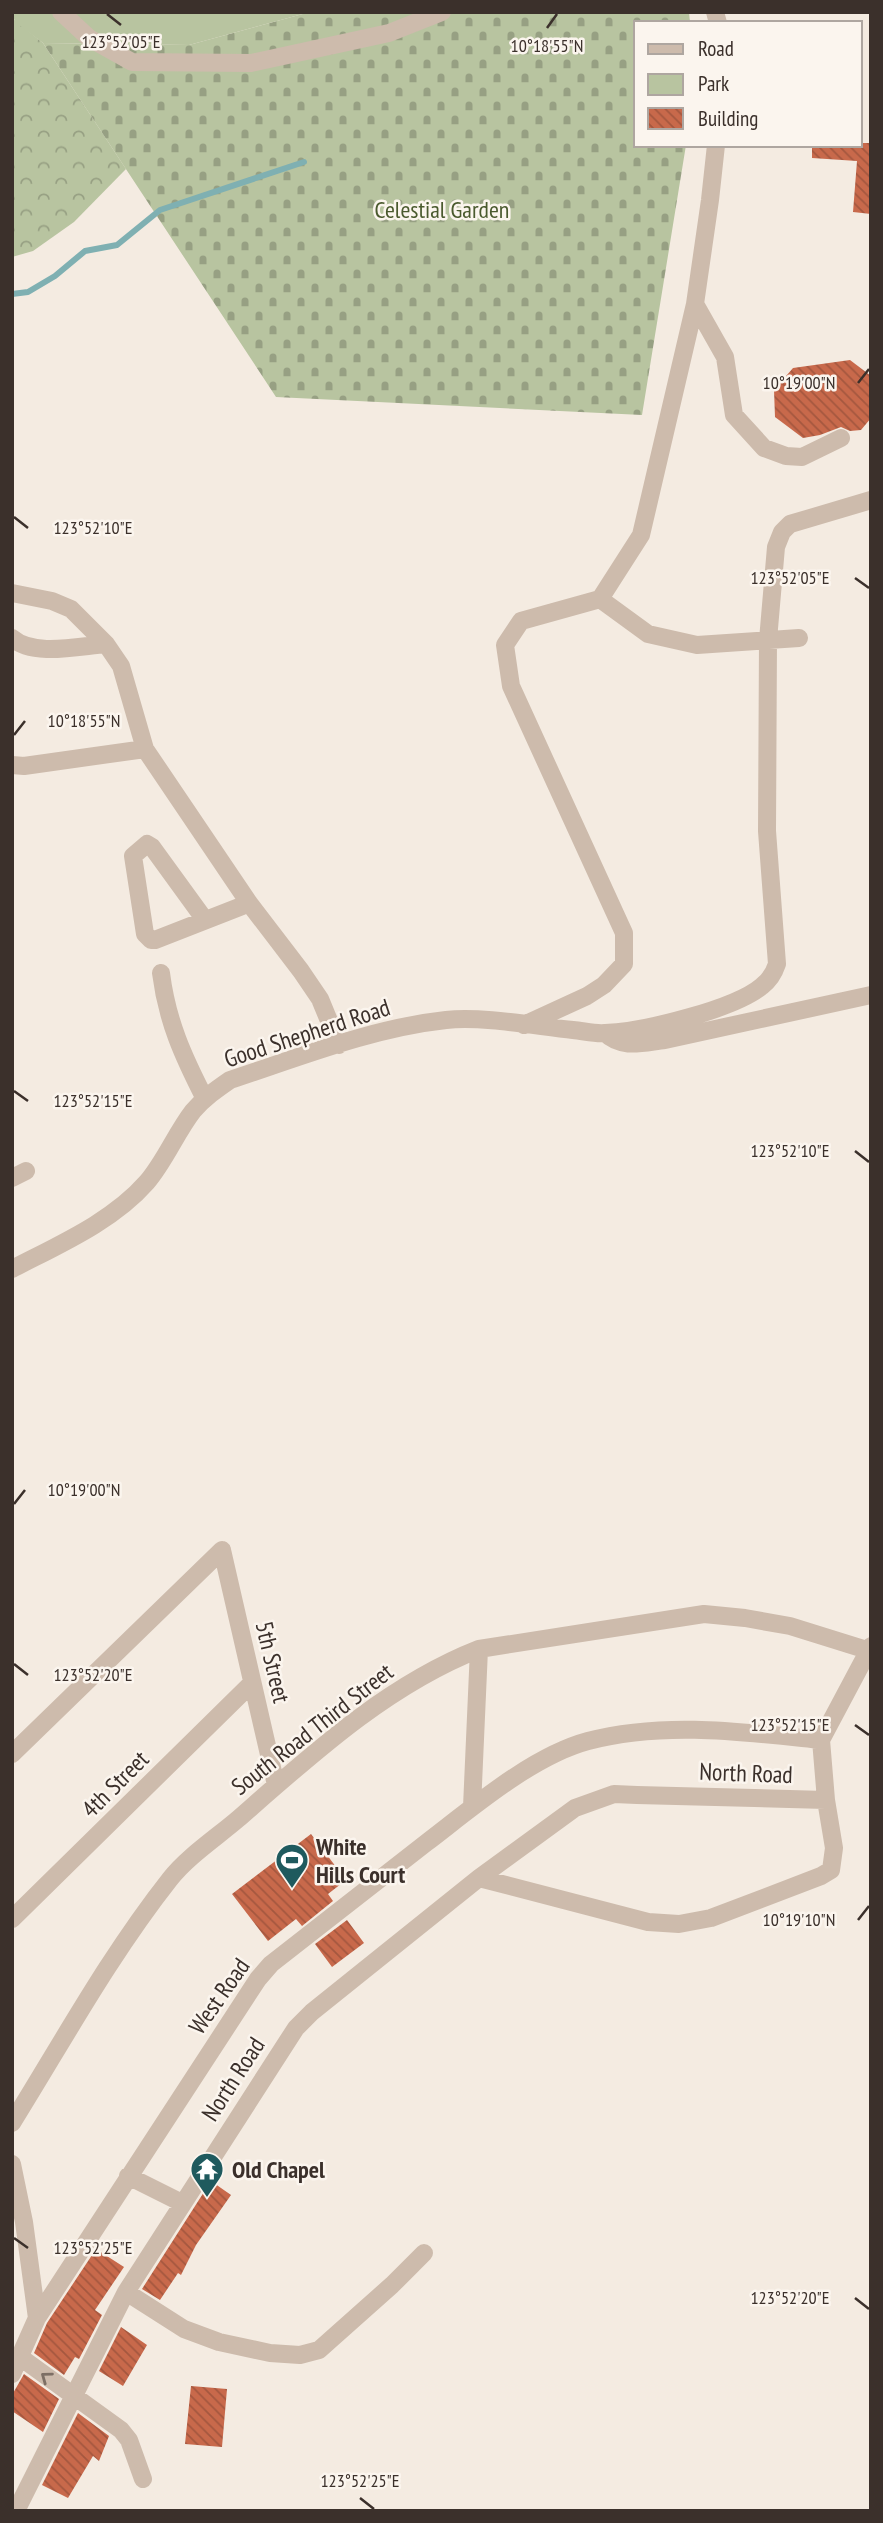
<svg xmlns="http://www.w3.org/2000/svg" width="883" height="2523" viewBox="0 0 883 2523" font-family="'PT Sans Narrow',sans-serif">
<defs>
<pattern id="forest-crowns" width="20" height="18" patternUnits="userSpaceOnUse" patternTransform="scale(1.75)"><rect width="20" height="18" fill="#b8c4a0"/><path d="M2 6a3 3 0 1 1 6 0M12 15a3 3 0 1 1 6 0" fill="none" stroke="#97a083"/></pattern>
<pattern id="cemetery-stones" width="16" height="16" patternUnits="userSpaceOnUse" patternTransform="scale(1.75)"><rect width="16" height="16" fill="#b8c4a0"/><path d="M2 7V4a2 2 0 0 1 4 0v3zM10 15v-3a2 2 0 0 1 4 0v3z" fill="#97a083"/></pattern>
<pattern id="building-back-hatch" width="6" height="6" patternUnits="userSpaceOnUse" patternTransform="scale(1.75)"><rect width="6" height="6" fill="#c8694b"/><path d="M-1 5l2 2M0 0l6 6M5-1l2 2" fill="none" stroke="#a4573f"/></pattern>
</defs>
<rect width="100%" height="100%" fill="#f4ebe1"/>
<path fill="url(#forest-crowns)" d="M12 18 43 43 126 169 74 222 33 251 12 257Z"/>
<path fill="url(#cemetery-stones)" d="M310 12H689L690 23H636V145H686L642 415 276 397 43 43 189 45Z"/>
<path fill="#b8c4a0" d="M12 12H310L189 45 43 43 15 22Z"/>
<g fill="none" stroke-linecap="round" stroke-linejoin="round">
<path stroke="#7fb0b2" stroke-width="6" d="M12 294 28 292 55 276 85 251 117 245 160 210 304 162"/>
</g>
<path fill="url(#building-back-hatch)" d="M860 143H871V214L853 212 857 161 812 158V145H860Z
M850 360 871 376V418L861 430 850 431 841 427 820 435 803 438 775 417 774 390 793 368Z
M311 1834 346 1880 328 1894 333 1901 302 1926 296 1919 268 1941 232 1894Z
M347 1920 364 1943 332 1967 315 1944Z
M211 2181 231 2195 196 2245 181 2275 178 2273 160 2300 142 2289Z
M96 2249 124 2267 95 2310 102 2315 79 2359 75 2357 64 2375 34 2353 47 2323Z
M121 2327 147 2345 123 2386 99 2371Z
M24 2374 59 2399 43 2432 12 2411V2395Z
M191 2386 227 2389 222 2447 185 2444Z
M78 2413 109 2436 99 2461 93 2456 68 2498 42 2485Z"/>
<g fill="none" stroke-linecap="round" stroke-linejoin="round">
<path stroke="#cdbbac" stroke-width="18" d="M61 12 89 38 132 62 251 63 389 33 442 12
M715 12 718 23
M695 304 725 357 734 415 764 448 786 456 802 457 841 438
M12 593 52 601 71 609 106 644 121 666 145 749 249 903 301 971 320 999 339 1045
M600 599 648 634 697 645 799 638
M12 638C33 657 79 646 106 644
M12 765 24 766 145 749
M205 920 152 847 147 844 133 856 145 934 151 940H155L242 906 249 903
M161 973C167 1021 183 1056 205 1099
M524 1025 587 996 604 985 624 964V933L511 686 505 645 521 621 600 599 641 535 695 304 710 200 716 145
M605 1033C622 1050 645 1042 665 1040L871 995
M12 1178 26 1171
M12 1269C58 1245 112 1222 147 1182 165 1161 176 1133 193 1111 204 1098 217 1089 230 1080 300 1057 372 1028 446 1020 483 1016 535 1026 573 1030 584 1031 595 1034 605 1033 642 1032 735 1009 762 986 770 980 774 973 777 964L767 831 768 640 776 547 782 532 790 524 871 500
M222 1550 276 1785
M12 1754 222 1550
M472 1807 479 1649
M479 1878 648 1922 679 1924 711 1918 821 1876 831 1870 834 1848 826 1800 821 1740 871 1646
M12 1919 252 1683
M12 2123C63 2041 110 1955 170 1879 187 1857 217 1837 238 1819 311 1755 387 1685 479 1649L704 1614 745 1618 790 1626 867 1650
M12 2164 24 2222 37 2318
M128 2176 182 2203
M126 2292 184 2329 219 2342 270 2353 300 2355 319 2350 392 2285 424 2253
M20 2357 121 2430 129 2440 143 2479
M12 2374 37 2318 258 1979 271 1964C323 1924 374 1883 426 1843 472 1808 532 1756 588 1741 664 1721 744 1732 821 1740
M16 2511 126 2292 296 2028 312 2012 479 1878 575 1808 614 1794 637 1795 826 1800"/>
</g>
<defs><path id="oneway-chevron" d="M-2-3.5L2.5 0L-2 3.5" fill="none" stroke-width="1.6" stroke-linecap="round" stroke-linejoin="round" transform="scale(1.75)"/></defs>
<use stroke="#7d6f65" href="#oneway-chevron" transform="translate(46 2377) rotate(-144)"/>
<path fill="none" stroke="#3b302b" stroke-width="2.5" d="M107 14 121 25M547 28 557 14M858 383 869 369M14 517 28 528M855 578 869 588M14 735 25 721M14 1091 28 1101M855 1151 869 1162M14 1504 25 1490M14 1664 28 1675M855 1725 869 1735M858 1920 869 1906M14 2238 28 2248M855 2298 869 2309M360 2498 374 2509"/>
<defs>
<symbol id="stadium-pin" viewBox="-11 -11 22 30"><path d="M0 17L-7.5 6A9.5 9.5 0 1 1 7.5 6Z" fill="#1f5a5e" stroke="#fbf5ee"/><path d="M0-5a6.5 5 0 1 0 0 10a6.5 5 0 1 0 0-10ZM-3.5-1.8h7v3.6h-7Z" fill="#fff"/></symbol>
<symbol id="temple-pin" viewBox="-11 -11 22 30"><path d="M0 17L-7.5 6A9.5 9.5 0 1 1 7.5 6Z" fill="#1f5a5e" stroke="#fbf5ee"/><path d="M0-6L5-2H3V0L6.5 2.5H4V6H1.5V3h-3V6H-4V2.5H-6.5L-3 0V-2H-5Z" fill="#fff"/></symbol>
</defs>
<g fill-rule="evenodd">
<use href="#stadium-pin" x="273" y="1841" width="38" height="52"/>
<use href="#temple-pin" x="188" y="2150" width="38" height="52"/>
</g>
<g text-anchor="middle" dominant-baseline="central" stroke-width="5" stroke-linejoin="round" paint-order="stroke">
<g font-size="24" fill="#4a5a2e" stroke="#fbf5ee">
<text x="442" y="209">Celestial Garden</text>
</g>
<g font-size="24" fill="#3b302b" stroke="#fbf5ee">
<text transform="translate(307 1033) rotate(-18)">Good Shepherd Road</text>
<text transform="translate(273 1662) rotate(77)">5th Street</text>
<text transform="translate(312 1729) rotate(-38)">South Road Third Street</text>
<text transform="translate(746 1773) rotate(2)">North Road</text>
<text transform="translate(115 1784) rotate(-45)">4th Street</text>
<text transform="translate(219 1996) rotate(-55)">West Road</text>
<text transform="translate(233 2079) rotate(-57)">North Road</text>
</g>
<g font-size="24" font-weight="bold" fill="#3b302b" stroke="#fbf5ee" text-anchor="start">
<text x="316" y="1846">White<tspan x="316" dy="28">Hills Court</tspan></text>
<text x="232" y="2169">Old Chapel</text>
</g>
</g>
<g font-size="18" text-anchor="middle" fill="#3b302b" stroke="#fbf5ee" stroke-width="5" stroke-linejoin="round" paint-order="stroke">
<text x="121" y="48">123°52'05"E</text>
<text x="547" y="52">10°18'55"N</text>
<text x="799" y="389">10°19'00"N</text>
<text x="93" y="534">123°52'10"E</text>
<text x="790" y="584">123°52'05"E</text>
<text x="84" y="727">10°18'55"N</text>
<text x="93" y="1107">123°52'15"E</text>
<text x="790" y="1157">123°52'10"E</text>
<text x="84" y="1496">10°19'00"N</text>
<text x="93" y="1681">123°52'20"E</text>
<text x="790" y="1731">123°52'15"E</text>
<text x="799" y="1926">10°19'10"N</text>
<text x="93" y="2254">123°52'25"E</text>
<text x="790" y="2304">123°52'20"E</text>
<text x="360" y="2487">123°52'25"E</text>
</g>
<rect width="883" height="2523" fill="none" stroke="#3b302b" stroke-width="28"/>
<rect x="634" y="21" width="228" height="126" fill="#fbf5ee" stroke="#aea6a0" stroke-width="2"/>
<rect x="648" y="44" width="35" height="10" fill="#cdbbac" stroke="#aea6a0" stroke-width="2"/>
<text x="698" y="56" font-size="21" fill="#3b302b">Road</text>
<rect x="648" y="74" width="35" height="21" fill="#b8c4a0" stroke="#aea6a0" stroke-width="2"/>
<text x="698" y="91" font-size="21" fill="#3b302b">Park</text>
<rect x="648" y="108" width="35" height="21" fill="url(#building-back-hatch)" stroke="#aea6a0" stroke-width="2"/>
<text x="698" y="126" font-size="21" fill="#3b302b">Building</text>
</svg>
